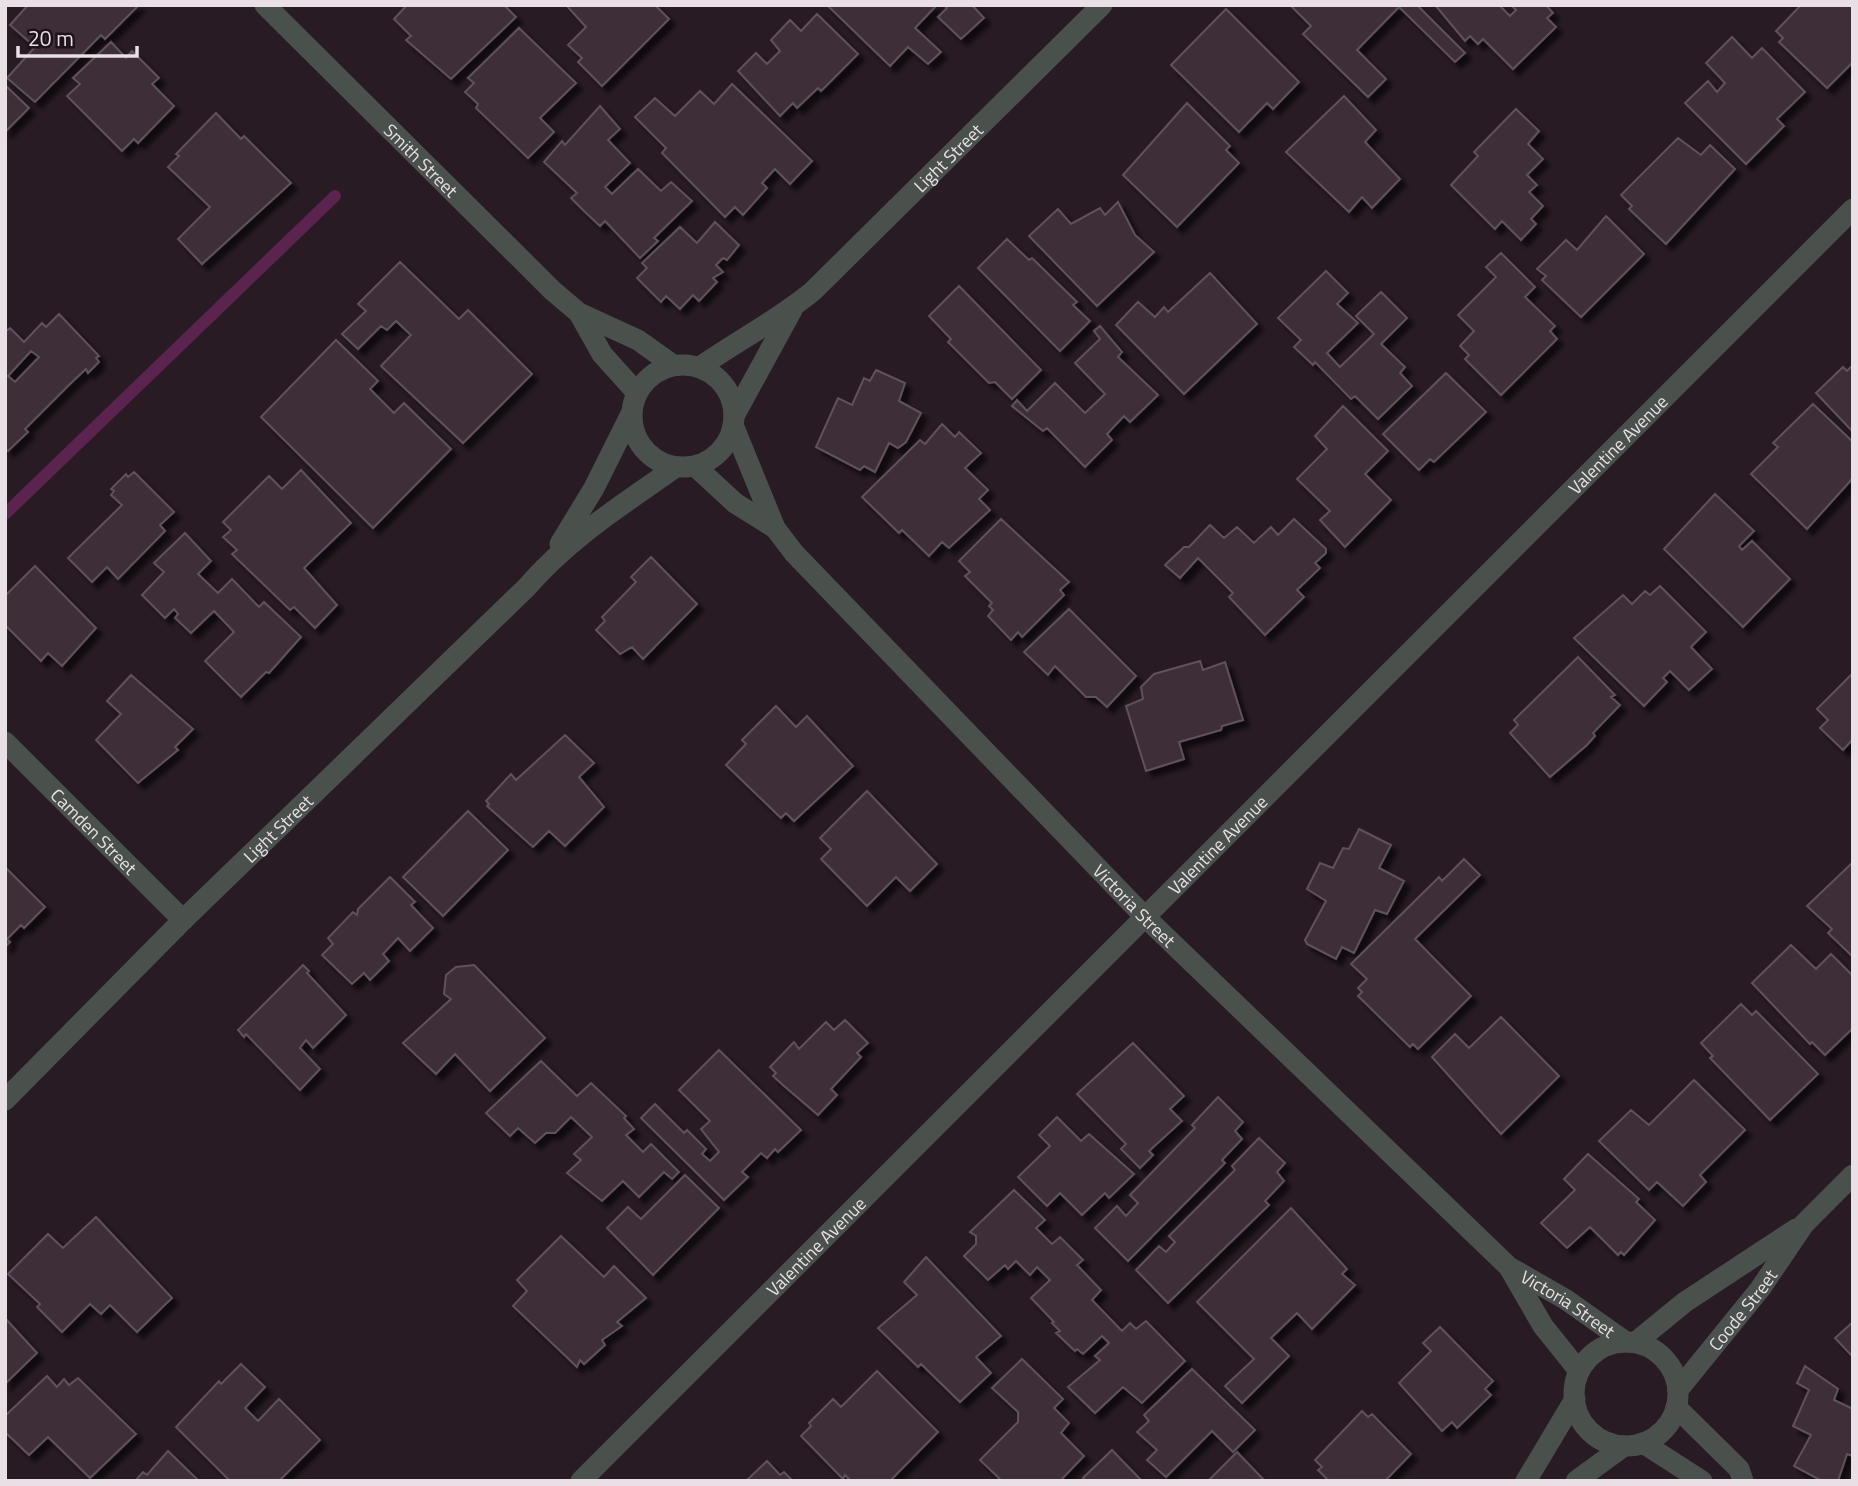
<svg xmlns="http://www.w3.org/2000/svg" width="1858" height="1486" viewBox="0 0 1858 1486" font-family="'Titillium Web',sans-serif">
<defs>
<filter id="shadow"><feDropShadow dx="6" dy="6" stdDeviation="2" flood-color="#0009"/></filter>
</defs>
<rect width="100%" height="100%" fill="#281b24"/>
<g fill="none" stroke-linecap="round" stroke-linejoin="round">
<path stroke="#5b244f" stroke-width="12" d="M5 514 335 196"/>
</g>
<path fill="#3d2f39" stroke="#60515c" stroke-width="2" fill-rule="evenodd" filter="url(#shadow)" d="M28 5H139L105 39 101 35 35 102 7 78 35 47 10 25Z
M407 5H504L516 17 451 79 406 40 411 36 394 19Z
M566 5H655L669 19 602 86 578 62 582 58 568 45 586 27Z
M827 5H937L915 28 941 52 928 64 908 47 890 66Z
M944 5H972L984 18 961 39 938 17 947 8Z
M1417 5 1465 53 1455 62 1399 7 1357 50 1386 79 1368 97 1303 34 1311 26 1291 6Z
M1435 5H1499L1510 16 1516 10 1511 5H1546L1553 13 1547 18 1556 27 1513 69 1483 39 1478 44 1470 36 1465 41Z
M1801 5H1853V62L1827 88 1779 42 1783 38 1776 31Z
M1226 9 1299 82 1273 109 1267 103 1239 132 1171 65Z
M817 14 858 54 821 91 818 88 797 108 793 103 780 116 738 71 756 53 767 64 780 51 771 40 790 20 801 31Z
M519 28 576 83 540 118 554 132 528 158 476 108 478 104 465 92 474 83 468 78Z
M1732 37 1752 58 1762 48 1805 92 1777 119 1784 126 1746 164 1685 103 1708 81 1717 92 1725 83 1706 63Z
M111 42 126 58 132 51 159 78 152 84 174 106 138 143 134 139 122 151 67 96 80 84 73 78Z
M732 84 812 161 790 184 775 169 762 183 767 188 743 215 735 207 725 217 662 153 666 148 635 117 655 98 675 116 700 91 714 104Z
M5 85 29 108 5 132Z
M1344 96 1376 130 1365 142 1400 179 1372 208 1362 197 1349 212 1286 152Z
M1187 103 1230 146 1226 150 1239 163 1177 227 1123 175Z
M600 106 620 129 608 140 630 163 605 187 612 194 638 169 661 191 671 182 692 201 654 238 658 241 640 258 605 221 600 226 585 212 571 198 577 193 544 162 562 141 565 145Z
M1516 109 1539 131 1528 144 1543 159 1527 175 1537 185 1529 192 1543 206 1531 219 1536 224 1521 240 1502 221 1495 229 1451 185 1478 156 1474 152Z
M216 113 241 139 244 136 291 183 202 264 178 239 210 207 168 167 179 156 176 154Z
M1678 138 1701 155 1710 145 1735 169 1666 244 1629 209 1632 206 1621 195Z
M1118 202 1135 235 1154 252 1097 306 1029 236 1058 209 1071 224 1100 208 1105 215Z
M1606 216 1644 254 1581 317 1542 280 1546 276 1537 269 1566 240 1577 250Z
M715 222 739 245 727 260 723 258 716 265 723 272 713 278 717 282 699 301 693 295 680 309 666 296 661 302 637 278 647 268 642 263 680 227 697 243Z
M1007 239 1029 260 1032 258 1077 302 1073 305 1090 321 1060 351 978 268Z
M1501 253 1535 287 1525 297 1555 326 1550 331 1557 339 1501 395 1465 359 1469 355 1460 346 1474 331 1458 315 1496 277 1486 267Z
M400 262 459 319 468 310 532 374 463 443 381 366 411 335 396 321 387 330 381 326 358 349 342 334 366 311 358 304Z
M1326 271 1348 293 1337 304 1358 323 1327 353 1340 367 1374 334 1356 316 1381 292 1407 318 1381 344 1405 367 1400 373 1412 386 1378 419 1355 396 1351 399 1315 362 1313 365 1294 347 1301 340 1278 318Z
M1210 273 1257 324 1184 394 1116 325 1138 302 1155 317 1164 307 1168 312Z
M959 286 1041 370 1012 399 995 382 989 383 948 342 951 339 929 316Z
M59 314 99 356 96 358 99 362 88 373 86 369 71 383 25 429 28 432 8 451 5 449V332L10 328 24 342 42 323 46 327ZM31 351 39 357 15 382 8 376Z
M1100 326 1122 352 1118 357 1158 395 1130 422 1124 416 1107 434 1112 440 1085 467 1047 428 1043 431 1012 406 1017 400 1027 411 1055 383 1085 413 1105 394 1075 363 1100 339 1094 331Z
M336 340 378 381 370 389 394 413 404 403 451 449 373 528 261 417Z
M1853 365V432L1816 393 1843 367 1847 371Z
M876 370 905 383 899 401 921 413 906 442 898 448 889 443 875 472 864 466 860 470 816 447 838 398 852 405 864 378 870 381Z
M1446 373 1486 412 1434 462 1430 459 1419 470 1383 434Z
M1813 404 1853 442V478L1807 529 1751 474 1778 447 1773 443Z
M1343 406 1388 451 1365 474 1391 500 1345 547 1320 520 1330 511 1297 479 1327 449 1315 436Z
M942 424 955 437 959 432 981 453 965 468 988 490 979 499 990 510 949 548 942 542 929 556 902 530 899 533 862 497 920 440 925 444Z
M301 470 351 523 304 568 337 605 315 628 294 607 290 610 232 554 237 550 223 537 231 530 223 522 269 476 282 489Z
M134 472 174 512 160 525 165 531 118 579 107 567 92 582 68 558 122 505 111 495 114 491 111 489 126 474 128 477Z
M1715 494 1754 531 1739 546 1742 550 1752 541 1790 579 1743 627 1664 549Z
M1001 519 1069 582 1060 590 1064 595 1022 637 1018 632 1011 640 988 616 993 610 989 606 992 603 965 576 970 572 959 561Z
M1294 519 1326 549V553L1315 563 1320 568 1297 590 1304 597 1265 635 1229 597 1233 593 1198 558 1180 578 1165 565 1184 547H1189L1210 525 1224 538 1237 527 1254 543 1271 527 1278 535Z
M185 533 211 561 198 574 218 593 232 579 259 607 264 602 301 637 269 673 266 672 241 697 205 661 234 632 214 611 191 633 175 618 178 614 174 609 165 618 142 595 164 572 154 563Z
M651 557 697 604 643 659 632 647 620 654 596 630 605 621 602 617 636 582 631 577Z
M35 566 96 628 62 666 48 653 41 661 5 625V596Z
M1660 586 1706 632 1691 647 1712 669 1689 690 1670 671 1663 678 1667 682 1644 706 1574 638 1623 595 1632 604 1645 591 1650 595Z
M1069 609 1136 676 1107 707 1096 697H1086L1055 666 1048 675 1024 652Z
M1578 657 1615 695 1611 697 1620 705 1593 733 1595 736 1587 745 1550 777 1510 733 1518 725 1514 720Z
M1200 661 1203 670 1225 662 1243 720 1222 726 1221 730 1179 742 1184 759 1146 771 1126 706 1143 699 1141 687 1154 674Z
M1853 673V739L1843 750 1820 728 1828 720 1817 709Z
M131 675 193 729 175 747 178 750 138 783 96 740 121 714 107 701Z
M776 706 796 727 807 716 853 766 794 821 786 813 781 818 726 765 746 744 742 740Z
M565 735 594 763 579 777 604 807 565 846 549 831 533 847 487 806 489 804 486 801 511 774 516 780Z
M867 791 937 864 910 891 896 877 867 906 821 859 831 849 820 838Z
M468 811 508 850 443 916 403 877Z
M1359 829 1391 845 1379 868 1404 881 1387 914 1375 910 1354 953 1342 947 1336 959 1307 944 1305 940 1326 901 1307 889 1320 863 1333 868 1343 848 1349 849Z
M1464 859 1480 875 1415 939 1471 996 1418 1049 1413 1044 1410 1047 1358 996 1362 992 1358 988 1367 979 1351 964 1439 877 1442 881Z
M1853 862V957L1828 933 1832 929 1807 906Z
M5 867 45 907 24 928 21 925 7 939 10 942 5 947Z
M390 877 415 902 411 905 433 928 410 951 398 938 383 954 389 961 370 980 364 973 352 984 322 955 333 944 328 938 353 912 357 915 358 909Z
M1791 945 1816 969 1831 954 1853 976V1028L1825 1055 1812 1042 1810 1044 1752 983Z
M303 965 309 971 307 973 346 1015 313 1048 306 1040 300 1048 320 1069 300 1090 246 1034 244 1037 238 1030Z
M474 965 545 1038 490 1091 455 1054 436 1074 403 1043 451 999 444 994 446 975 456 967Z
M1741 1004 1752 1015 1756 1011 1818 1074 1770 1120 1710 1058 1713 1056 1701 1043Z
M1501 1017 1559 1076 1501 1134 1432 1057 1455 1034 1469 1048Z
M845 1020 868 1043 857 1053 861 1057 831 1089 837 1095 818 1115 784 1086 773 1076 776 1073 770 1067 794 1042 799 1049 826 1022 834 1030Z
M1133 1043 1184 1096 1170 1109 1182 1121 1149 1151 1153 1155 1140 1168 1121 1149 1126 1144 1077 1094Z
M719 1050 801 1130 778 1152 775 1149 767 1158 761 1153 742 1172 748 1177 724 1200 641 1118 655 1104 684 1133 687 1130 706 1149 702 1154 710 1161 719 1152 701 1129 710 1121 679 1090Z
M541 1061 577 1096 591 1083 626 1116 624 1118 634 1129 626 1135 643 1152 651 1144 679 1172 672 1179 664 1172 639 1197 623 1181 602 1201 567 1173 581 1160 574 1154 592 1137 571 1117 555 1133H546L535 1143 518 1128 510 1136 486 1113Z
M1694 1080 1745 1130 1700 1175 1706 1182 1683 1206 1657 1182 1649 1190 1599 1141 1631 1110 1649 1125Z
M1218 1097 1243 1122 1235 1131 1242 1139 1222 1160 1225 1163 1128 1261 1095 1228 1117 1206 1126 1216 1138 1203 1130 1195 1195 1128 1192 1125Z
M1057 1117 1081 1141 1089 1134 1134 1174 1109 1198 1105 1193 1082 1215 1060 1193 1047 1206 1018 1177 1050 1146 1039 1135Z
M1259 1138 1285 1163 1277 1172 1284 1181 1265 1201 1269 1205 1168 1303 1136 1270 1159 1246 1166 1252 1175 1242 1169 1236 1235 1170 1232 1166Z
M1588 1154 1639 1199 1636 1202 1655 1220 1624 1255 1621 1252 1618 1255 1590 1227 1567 1248 1541 1223 1575 1190 1564 1179Z
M685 1175 719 1208 653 1275 607 1228 628 1207 641 1219Z
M1014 1190 1045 1220 1036 1228 1052 1244 1060 1237 1083 1260 1077 1265 1101 1290 1092 1300 1122 1331 1130 1323 1136 1329 1146 1321 1185 1361 1142 1403 1123 1387 1095 1413 1068 1387 1100 1360 1095 1356 1109 1343 1102 1336 1083 1354 1077 1349 1075 1351 1056 1333 1060 1331 1052 1323 1054 1322 1031 1298 1050 1280 1037 1267 1030 1275 1016 1261 1008 1269 1005 1265 988 1280 964 1256 976 1244V1236L970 1232Z
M1291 1208 1347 1269 1342 1274 1355 1285 1312 1329 1297 1313 1271 1338 1289 1356 1242 1403 1225 1386 1254 1359 1197 1302Z
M96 1217 172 1298 137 1332 110 1305 101 1314 90 1304 62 1332 37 1307 40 1304 8 1274 48 1234 63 1248Z
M561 1236 604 1277 614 1266 646 1298 617 1322 622 1326 602 1340 605 1345 584 1364 580 1360 577 1367 513 1306 527 1291 517 1280Z
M926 1257 1001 1336 976 1357 991 1373 960 1402 921 1364 918 1367 878 1328 917 1295 904 1282Z
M5 1318 37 1353 5 1384Z
M1853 1322V1357L1835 1338Z
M1440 1327 1493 1381 1485 1389 1491 1395 1457 1428 1452 1422 1442 1431 1399 1383 1431 1351 1423 1343Z
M1022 1359 1063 1399 1054 1408 1069 1423 1061 1433 1084 1456 1060 1481H1002L980 1460 1018 1422V1412L992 1388Z
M241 1364 265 1387 245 1408 258 1421 279 1399 320 1440 279 1481H230L176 1427 219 1381 221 1384Z
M1805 1366 1838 1389 1834 1400 1853 1409V1456L1847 1454 1838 1481H1822L1794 1466 1811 1435 1793 1426 1809 1390 1797 1383Z
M1192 1369 1255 1430 1233 1452 1212 1431 1166 1477 1147 1460 1157 1450 1137 1432 1149 1421 1144 1415Z
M877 1371 938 1432 890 1481H851L845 1475 843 1479 801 1436 811 1426 809 1423 833 1399 841 1407Z
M47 1376 57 1387 64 1379 69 1385 78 1378 136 1434 90 1478 48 1437 29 1455 5 1432V1416Z
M1362 1411 1368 1417 1372 1414 1411 1454 1385 1481H1329L1318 1470 1322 1467 1315 1460Z
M1112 1450 1142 1481H1087L1083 1478Z
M168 1451 199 1481H135L143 1472 147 1475Z
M1237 1452 1265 1481H1208Z
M767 1461 780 1475 784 1472 793 1481H746Z"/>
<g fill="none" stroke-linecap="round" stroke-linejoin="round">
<g stroke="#4a514c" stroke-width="21">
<path id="s1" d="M265 5 553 291 579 313 638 340 673 365"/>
<path d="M579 313 602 354 637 393"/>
<circle cx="683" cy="416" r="51"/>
<path id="s2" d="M700 367C737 341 778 320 813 291L1102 5"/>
<path d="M734 416 792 310"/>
<path d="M733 425 775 528"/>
<path id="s3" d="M695 466 735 503 775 528 794 553 1144 916 1509 1267 1565 1299 1626 1342"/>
<path d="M560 544 594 488 631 414"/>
<path id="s4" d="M5 742 183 920"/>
<path id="s5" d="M5 1100 183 920 526 588C569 538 622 505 676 467"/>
<path d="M1510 1269 1543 1326 1579 1371"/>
<path d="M1636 1342 1685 1302 1796 1229"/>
<circle cx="1626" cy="1394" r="52"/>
<path id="s6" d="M1678 1390 1760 1289 1804 1224 1853 1175"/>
<path d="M1676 1407 1739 1469 1743 1481"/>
<path d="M1643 1443 1702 1481"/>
<path id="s7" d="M581 1481 1853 209"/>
<path d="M1526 1481 1575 1399"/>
<path d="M1576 1481 1624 1446"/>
</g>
</g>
<g text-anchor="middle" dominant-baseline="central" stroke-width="6" stroke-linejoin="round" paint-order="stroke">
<g font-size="18" fill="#e9e0e6" stroke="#1e121b">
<text stroke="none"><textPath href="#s2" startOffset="326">Light Street</textPath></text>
<text stroke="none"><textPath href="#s1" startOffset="220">Smith Street</textPath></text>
<text stroke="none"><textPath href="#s7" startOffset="1466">Valentine Avenue</textPath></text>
<text stroke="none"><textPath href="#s5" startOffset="385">Light Street</textPath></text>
<text stroke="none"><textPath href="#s4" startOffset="126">Camden Street</textPath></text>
<text stroke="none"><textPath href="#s7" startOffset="900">Valentine Avenue</textPath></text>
<text stroke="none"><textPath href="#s3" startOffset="623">Victoria Street</textPath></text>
<text stroke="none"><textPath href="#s7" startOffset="332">Valentine Avenue</textPath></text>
<text stroke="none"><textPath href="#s3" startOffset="1213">Victoria Street</textPath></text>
<text stroke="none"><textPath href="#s6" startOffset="103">Coode Street</textPath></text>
</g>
</g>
<rect width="1858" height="1486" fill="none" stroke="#e9e0e6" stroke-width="14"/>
<path d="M18 46v10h119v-10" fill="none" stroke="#e9e0e6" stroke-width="3.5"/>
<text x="28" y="46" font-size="21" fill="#e9e0e6" stroke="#1e121b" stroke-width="5" paint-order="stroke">20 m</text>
</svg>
